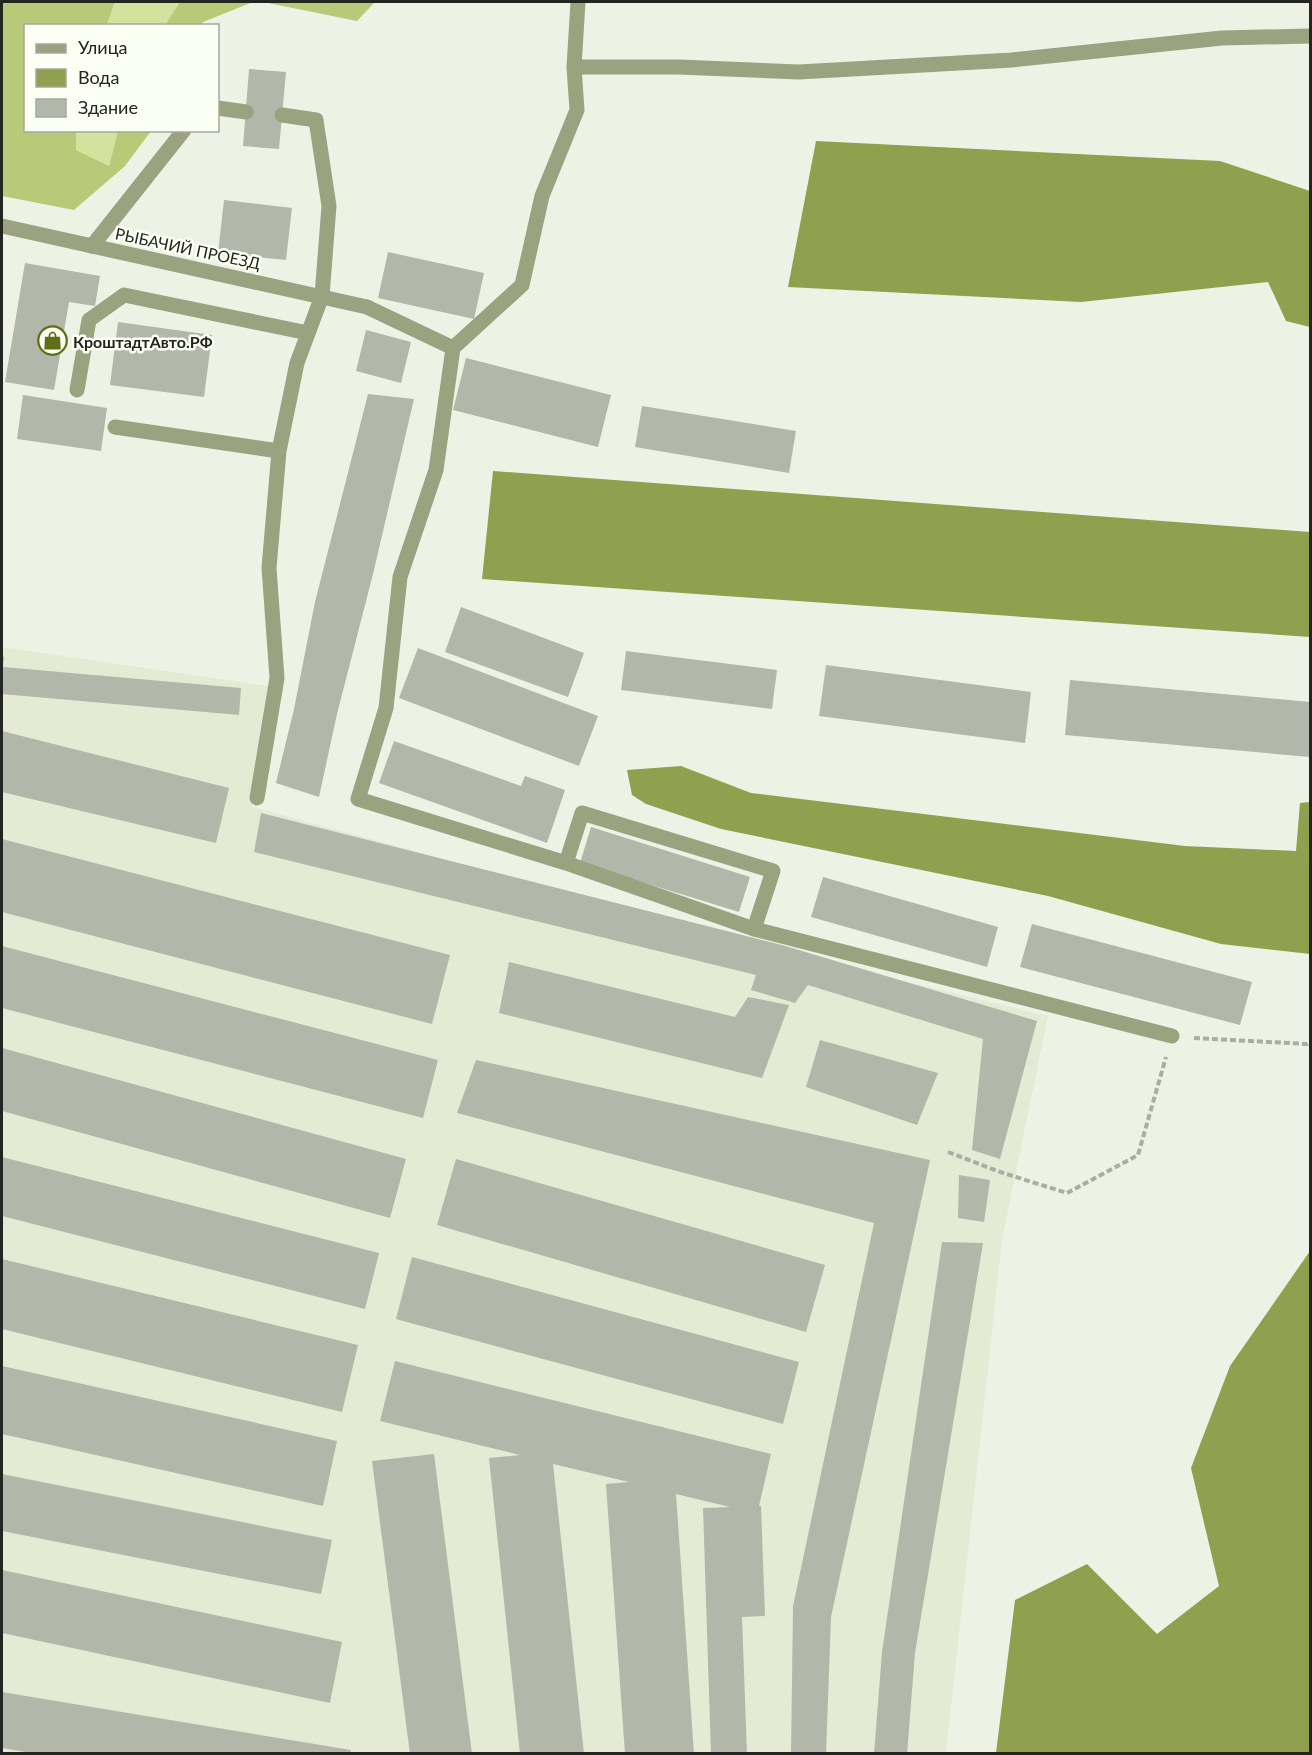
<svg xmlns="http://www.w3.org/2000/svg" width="1312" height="1755" viewBox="0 0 1312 1755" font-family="Lato,sans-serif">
<rect width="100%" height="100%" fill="#eef2e4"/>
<path fill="#e4ead4" d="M2 647 268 686 252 807 794 954 1048 1016 1002 1240 946 1753H2Z"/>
<path fill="#d3e39d" d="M115 2H180L165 25 107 26Z
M76 131H118L109 166 76 150Z"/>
<path fill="#b8ca77" d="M2 2H115L107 25 26 26V130L76 131V150L109 166 118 131H151L125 166 74 210 2 196Z
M180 2H253L203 22 201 25H165Z
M263 2H375L357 21Z"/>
<path fill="#90a04e" d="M816 141 1220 161 1310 191V327L1286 321 1268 282 1081 302 788 287Z
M493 471 1310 532V637L482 579Z
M681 766 751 793 1185 846 1296 851 1300 803 1310 802V954L1221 944 1048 896 721 829 646 804 632 795 627 770Z
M1310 1251V1753H996L1015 1600 1087 1564 1157 1634 1219 1586 1191 1468 1230 1366Z"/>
<path fill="#b3b7a9" d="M249 69 286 72 279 149 243 146Z
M224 200 292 208 286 260 218 253Z
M388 252 484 273 474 319 378 298Z
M25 263 100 276 95 306 69 302 54 390 5 382Z
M118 322 212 335 204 397 110 385Z
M366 330 411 342 401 383 356 371Z
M466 358 611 395 598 447 453 410Z
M368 394 414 399 373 574 337 714 319 797 276 783 294 709 315 602Z
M23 395 107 408 101 451 17 439Z
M642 406 796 431 789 473 635 447Z
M461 607 584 653 568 697 445 652Z
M418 648 598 716 579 766 399 698Z
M626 651 777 670 772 709 621 690Z
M2 656 4 657 3 667 241 688 239 715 2 694Z
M826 665 1031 692 1025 743 819 716Z
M1070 680 1310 702V757L1065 735Z
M2 731 229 788 216 843 2 792Z
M394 741 521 786 525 776 565 790 547 843 379 783Z
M261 813 782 945 1037 1021 1000 1159 972 1150 983 1039 808 985 795 1003 751 990 756 975 254 852Z
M591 827 750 877 739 912 580 863Z
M2 839 450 955 432 1024 2 912Z
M823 877 998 927 987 967 811 917Z
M1032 924 1252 982 1240 1025 1020 967Z
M2 946 438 1060 423 1118 2 1008Z
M509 962 735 1017 748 997 789 1005 762 1078 499 1013Z
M820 1040 938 1073 917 1125 806 1087Z
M2 1048 406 1159 390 1218 2 1111Z
M476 1060 930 1160 831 1617 826 1754H791L793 1606 874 1223 457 1113Z
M2 1157 379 1253 365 1309 2 1216Z
M456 1159 825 1265 806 1332 437 1225Z
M959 1175 990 1180 984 1222 958 1218Z
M942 1242 983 1243 915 1653 907 1754H874L882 1652Z
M412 1257 799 1362 783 1424 396 1319Z
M2 1259 358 1345 342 1412 2 1329Z
M395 1361 771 1454 759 1506H761L765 1616 742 1617 747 1754H711L703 1508 730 1507 676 1494 694 1754H625L606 1484 629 1482 553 1464 584 1754H520L489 1458 520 1455 380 1421Z
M2 1366 337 1441 323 1506 2 1434Z
M434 1454 472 1754H410L372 1461Z
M2 1474 332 1540 321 1594 2 1531Z
M2 1570 342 1642 330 1703 2 1633Z
M2 1692 351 1750 350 1754H37L2 1748Z"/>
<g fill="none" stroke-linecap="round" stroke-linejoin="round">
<path stroke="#aaada2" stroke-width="4" stroke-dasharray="6 3" stroke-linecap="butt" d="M1194 1038 1307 1044 1310 1042
M948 1152 1000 1172 1067 1193 1138 1155 1166 1057"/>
<path stroke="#9aa280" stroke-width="15" d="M578 2 574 67H679L799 72 1012 60 1222 38 1310 36
M218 108 246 112
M92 246 184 130
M367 307 453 348
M77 390 89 320 124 295 308 333
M115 427 279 451
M257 798 277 678 269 568 279 451 297 363 322 296 329 206 316 120 282 115
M566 863 582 813 773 871 754 929 566 863 358 799 386 708 400 577 436 470 453 348 522 285 542 196 577 110 574 67
M754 929 1172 1036"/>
<path stroke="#9aa280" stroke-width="15" d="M2 226 367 307"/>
</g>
<defs>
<symbol id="shop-ring" viewBox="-11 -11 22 22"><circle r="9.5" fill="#fcfff3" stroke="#606e18" stroke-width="1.5"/><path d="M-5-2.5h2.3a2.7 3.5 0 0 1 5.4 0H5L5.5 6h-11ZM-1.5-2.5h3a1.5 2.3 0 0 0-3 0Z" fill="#606e18"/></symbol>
</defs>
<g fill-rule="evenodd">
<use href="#shop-ring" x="36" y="324" width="33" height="33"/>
</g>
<g text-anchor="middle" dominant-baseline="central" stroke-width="5" stroke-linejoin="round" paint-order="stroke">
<g font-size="16" fill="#242520" stroke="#fcfff3">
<text transform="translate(188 248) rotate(12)">РЫБАЧИЙ ПРОЕЗД</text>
</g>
<g font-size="16" font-weight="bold" fill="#242520" stroke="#fcfff3" text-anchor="start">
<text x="73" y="341">КроштадтАвто.РФ</text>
</g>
</g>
<rect width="1312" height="1755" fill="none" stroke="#242520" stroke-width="6"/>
<rect x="24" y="24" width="195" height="108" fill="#fcfff3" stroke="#a6a89f" stroke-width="1.5"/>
<rect x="36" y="44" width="30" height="9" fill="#9aa280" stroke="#a6a89f" stroke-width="1.5"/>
<text x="78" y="54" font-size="18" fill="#242520">Улица</text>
<rect x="36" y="69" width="30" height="18" fill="#90a04e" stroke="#a6a89f" stroke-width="1.5"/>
<text x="78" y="84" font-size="18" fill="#242520">Вода</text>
<rect x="36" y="99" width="30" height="18" fill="#b3b7a9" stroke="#a6a89f" stroke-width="1.5"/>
<text x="78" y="114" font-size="18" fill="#242520">Здание</text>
</svg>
